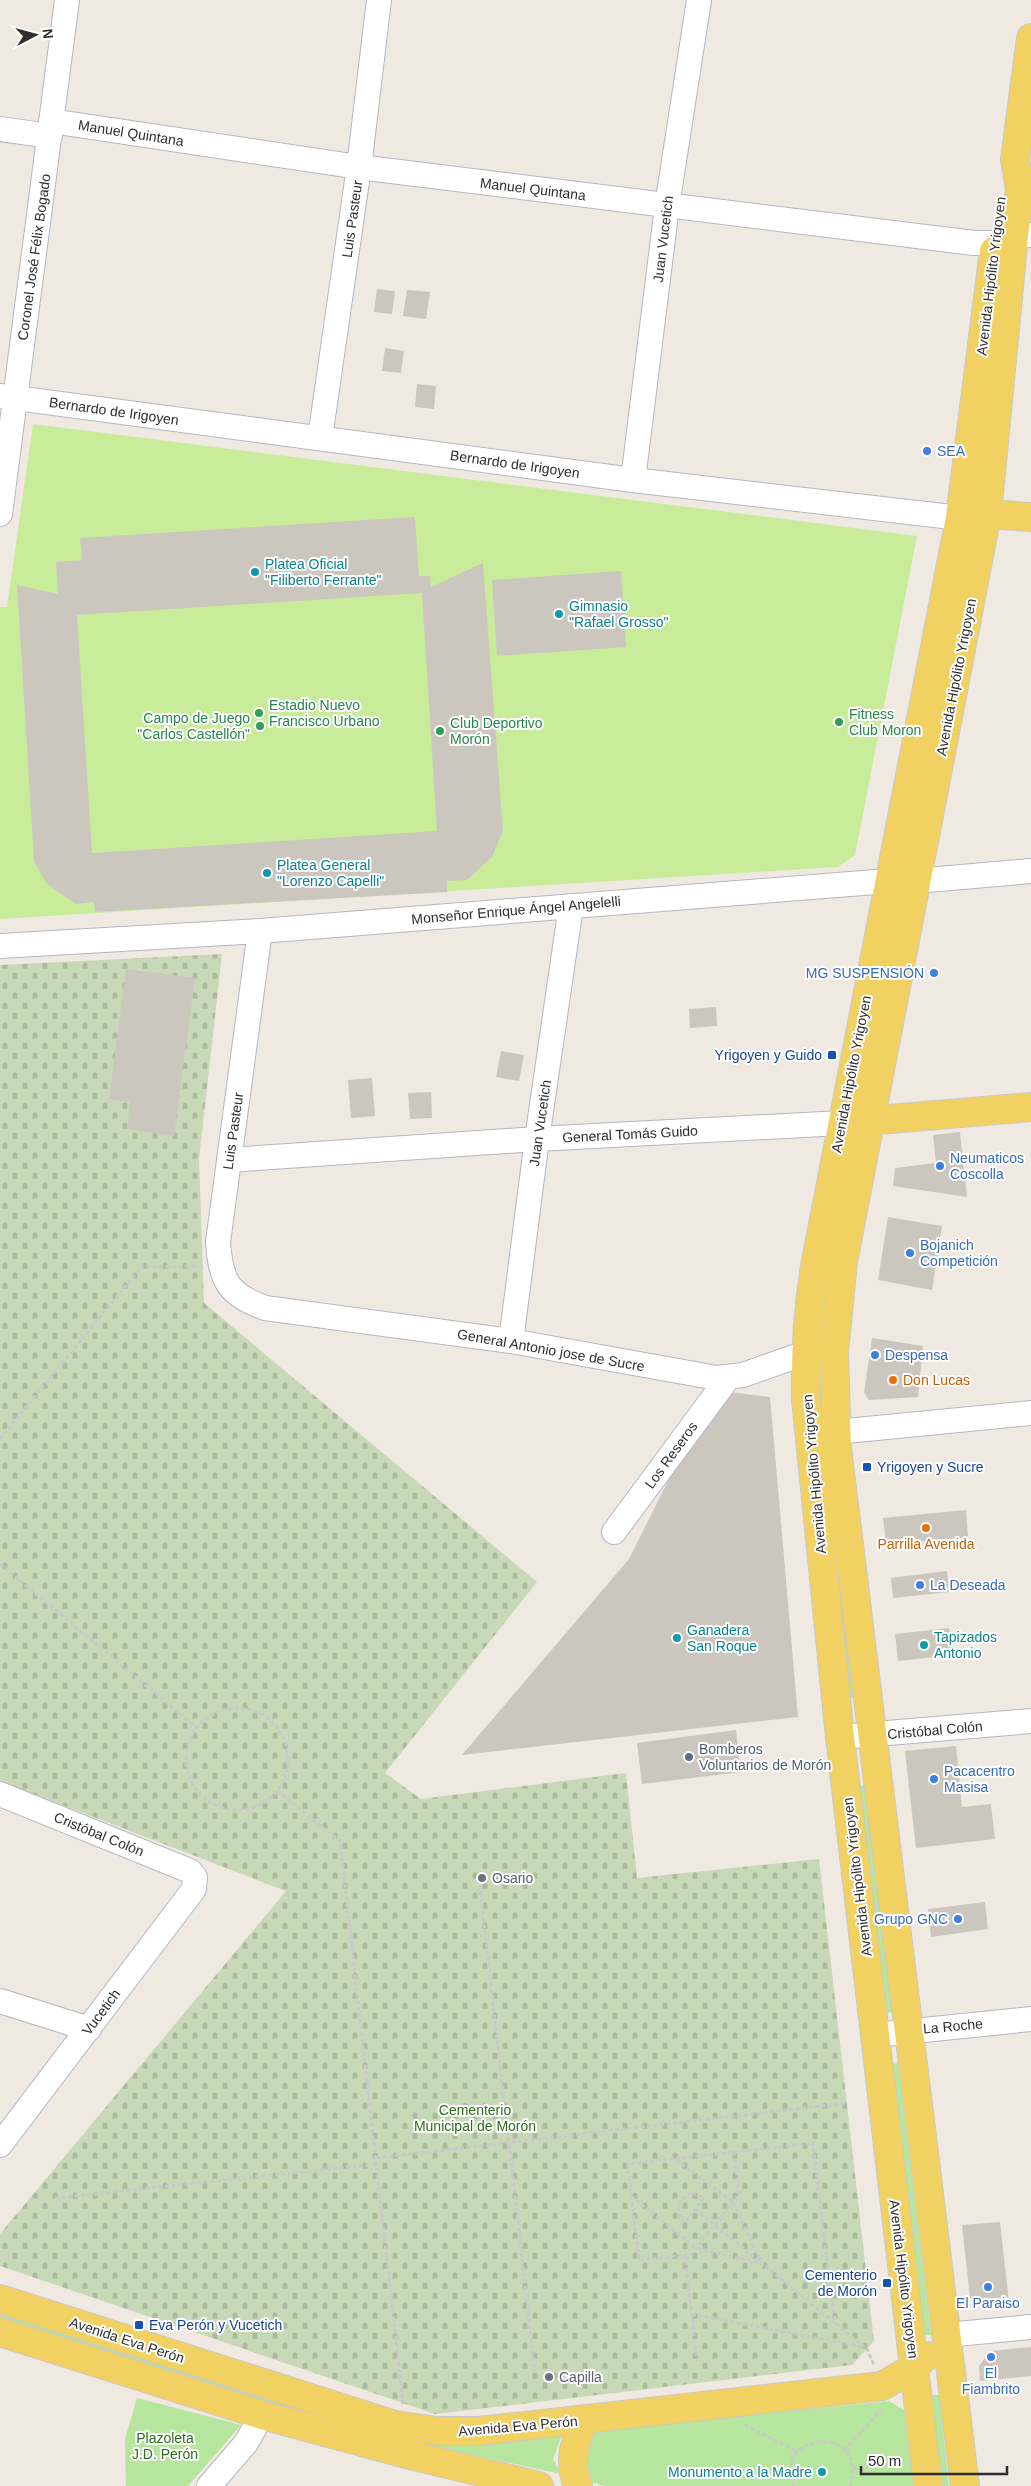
<svg xmlns="http://www.w3.org/2000/svg" width="1031" height="2486" viewBox="0 0 1031 2486" font-family="Helvetica,sans-serif">
<defs>
<pattern id="cemetery-stones" width="16" height="16" patternUnits="userSpaceOnUse" patternTransform="scale(1.25)"><rect width="16" height="16" fill="#c8d9b8"/><path d="M2 7V4a2 2 0 0 1 4 0v3zM10 15v-3a2 2 0 0 1 4 0v3z" fill="#acbb9e"/></pattern>
</defs>
<rect width="100%" height="100%" fill="#efe9e1"/>
<path fill="#b6e59e" d="M826 1453 855 1698H849L820 1454Z
M859 1786H866L892 2012 886 2013Z
M898 2063 931 2335H925L892 2064Z
M0 2313 268 2399 369 2426 463 2446 562 2435 553 2459 561 2474 441 2448 266 2404 0 2318Z
M932 2395H939L949 2486H942Z
M137 2398 241 2425 188 2486H126L125 2439Z
M889 2401 904 2410 913 2486H605L591 2482C583 2460 580 2451 595 2431Z"/>
<path fill="url(#cemetery-stones)" d="M222 954 199 1159 204 1303 537 1582 385 1773 421 1799 626 1773 637 1878 819 1859 874 2341 852 2365 435 2414 0 2266V2234L286 1891 0 1781V965Z"/>
<path fill="#c9ec9a" d="M33 424 917 536 855 855 838 867 0 919V607H7Z"/>
<path fill="#cbc7bf" fill-rule="evenodd" d="M377 289 395 291 392 314 374 312Z
M407 290 430 292 426 319 403 316Z
M385 348 404 351 401 373 382 371Z
M417 384 436 386 434 409 415 407Z
M415 517 419 576H430L431 587 483 563 503 831 492 857 467 880 447 881V892L95 912 94 902 76 904 46 883 34 861 17 585 58 594 56 562 82 560 80 538ZM422 593 437 831 92 853 77 615Z
M621 571 626 647 497 656 492 580Z
M126 969 195 978 174 1136 127 1129 130 1102 109 1099Z
M716 1007 717 1026 690 1028 689 1009Z
M501 1051 524 1055 519 1081 496 1077Z
M372 1078 375 1116 351 1118 348 1080Z
M431 1092 432 1118 410 1119 408 1093Z
M960 1132 967 1197 893 1186 895 1168 936 1163 933 1135Z
M888 1217 942 1226 932 1290 878 1280Z
M872 1338 923 1346 918 1397 869 1400 864 1393Z
M730 1392 770 1397 798 1717 462 1755 629 1559 676 1465Z
M966 1510 968 1537 886 1545 883 1518Z
M947 1571 949 1592 893 1598 891 1578Z
M949 1628 953 1655 898 1661 895 1634Z
M736 1730 741 1772 642 1784 637 1743Z
M956 1746 962 1807 991 1804 995 1839 916 1848 905 1751Z
M985 1902 988 1929 931 1937 928 1909Z
M1000 2222 1009 2302 980 2304 970 2298 962 2225Z
M1031 2347V2376L980 2381 979 2366 990 2351Z"/>
<g fill="none" stroke-linecap="round" stroke-linejoin="round">
<defs>
<path id="minor" d="M51 121 359 167 974 243H995L1014 235H1031
M0 129 50 136
M0 396 633 480 960 518
M320 438 359 167 379 0
M633 480 667 206 699 0
M0 514 67 0
M260 931 218 1242C221 1282 228 1294 265 1308L511 1341 717 1378 743 1375 794 1357 834 1353
M0 946 260 931 888 881H916L1031 871
M229 1160 537 1139 842 1123
M511 1341 537 1139 571 906
M836 1432 1031 1413
M614 1532 728 1378
M840 1737 1031 1721
M0 1794 190 1871 195 1877 194 1889 0 2145
M0 2001 89 2029
M875 2035 1031 2019
M946 2335 1031 2327
M209 2486 246 2443 262 2415"/>
<path id="major" d="M970 517 987 514 1031 517
M854 1122 1031 1107
M0 2299 395 2425 437 2431H479L882 2386 915 2367 926 2356
M0 2332 262 2415 410 2455 539 2486
M578 2486C568 2461 574 2444 584 2421
M928 2486 840 1737 806 1399C805 1354 808 1311 815 1266L960 518 994 251
M965 2486 837 1448 834 1353 843 1262 987 514 1014 235 1020 189 1015 159 1031 38"/>
</defs>
<use href="#minor" stroke="#b4b7c1" stroke-width="26"/>
<use href="#major" stroke="#c9c9c9" stroke-width="30"/>
<path stroke="#c9c9c9" stroke-width="3" stroke-dasharray="4 2.5" stroke-linecap="butt" d="M0 1439 141 1267 199 1266
M0 1564 196 1727
M186 1759a51 51 0 1 1 102 0a51 51 0 1 1-102 0Z
M277 1791 340 1841 403 2404
M479 1879 535 2373
M376 2158 847 2103
M692 2193 704 2197 685 2223C674 2212 678 2198 692 2193Z
M631 2196 696 2248 762 2264 733 2202 675 2159
M55 2198 377 2164
M695 2209 867 2349 874 2365
M686 2260 739 2195 734 2152
M692 2314 863 2347
M697 2362 685 2255 639 2260 628 2164 813 2143 831 2299 836 2323
M745 2425 798 2452
M844 2450 881 2410
M853 2469 902 2463
M794 2486C770 2432 870 2422 850 2486"/>
<use href="#minor" stroke="#fff" stroke-width="24"/>
<use href="#major" stroke="#f2d163" stroke-width="28"/>
</g>
<g fill="#3f7fe0" stroke="#fff" stroke-width="2">
<circle cx="927" cy="451" r="5"/>
<circle cx="934" cy="973" r="5"/>
<circle cx="940" cy="1166" r="5"/>
<circle cx="910" cy="1253" r="5"/>
<circle cx="875" cy="1355" r="5"/>
<circle cx="920" cy="1585" r="5"/>
<circle cx="934" cy="1779" r="5"/>
<circle cx="958" cy="1919" r="5"/>
<circle cx="988" cy="2287" r="5"/>
<circle cx="991" cy="2357" r="5"/>
</g>
<g fill="#0f9aa8" stroke="#fff" stroke-width="2">
<circle cx="255" cy="572" r="5"/>
<circle cx="559" cy="614" r="5"/>
<circle cx="267" cy="873" r="5"/>
<circle cx="677" cy="1638" r="5"/>
<circle cx="924" cy="1645" r="5"/>
<circle cx="822" cy="2472" r="5"/>
</g>
<g fill="#2e9e5b" stroke="#fff" stroke-width="2">
<circle cx="259" cy="713" r="5"/>
<circle cx="839" cy="722" r="5"/>
<circle cx="260" cy="726" r="5"/>
<circle cx="440" cy="731" r="5"/>
</g>
<g fill="#1a4fb4" stroke="#fff" stroke-width="2">
<rect x="827" y="1050" width="10" height="10" rx="2.5"/>
<rect x="862" y="1462" width="10" height="10" rx="2.5"/>
<rect x="882" y="2278" width="10" height="10" rx="2.5"/>
<rect x="134" y="2320" width="10" height="10" rx="2.5"/>
</g>
<g fill="#e8710a" stroke="#fff" stroke-width="2">
<circle cx="893" cy="1380" r="5"/>
<circle cx="926" cy="1528" r="5"/>
</g>
<circle fill="#5c6f8a" stroke="#fff" stroke-width="2" cx="689" cy="1757" r="5"/>
<g fill="#6b7280" stroke="#fff" stroke-width="2">
<circle cx="482" cy="1878" r="5"/>
<circle cx="549" cy="2377" r="5"/>
</g>
<g text-anchor="middle" dominant-baseline="central" stroke-width="4" stroke-linejoin="round" paint-order="stroke">
<g font-size="14" fill="#2e2e2e" stroke="#fff">
<text transform="translate(131 133) rotate(9)">Manuel Quintana</text>
<text transform="translate(533 189) rotate(7)">Manuel Quintana</text>
<text transform="translate(352 219) rotate(-82)">Luis Pasteur</text>
<text transform="translate(663 239) rotate(-83)">Juan Vucetich</text>
<text transform="translate(34 257) rotate(-82)">Coronel José Félix Bogado</text>
<text transform="translate(991 276) rotate(-83)">Avenida Hipólito Yrigoyen</text>
<text transform="translate(114 411) rotate(8)">Bernardo de Irigoyen</text>
<text transform="translate(515 464) rotate(8)">Bernardo de Irigoyen</text>
<text transform="translate(956 677) rotate(-79)">Avenida Hipólito Yrigoyen</text>
<text transform="translate(516 910) rotate(-5)">Monseñor Enrique Ángel Angelelli</text>
<text transform="translate(851 1074) rotate(-79)">Avenida Hipólito Yrigoyen</text>
<text transform="translate(540 1123) rotate(-82)">Juan Vucetich</text>
<text transform="translate(233 1131) rotate(-82)">Luis Pasteur</text>
<text transform="translate(630 1134) rotate(-3)">General Tomás Guido</text>
<text transform="translate(551 1350) rotate(10)">General Antonio jose de Sucre</text>
<text transform="translate(671 1455) rotate(-54)">Los Reseros</text>
<text transform="translate(814 1474) rotate(-95)">Avenida Hipólito Yrigoyen</text>
<text transform="translate(935 1730) rotate(-5)">Cristóbal Colón</text>
<text transform="translate(99 1834) rotate(22)">Cristóbal Colón</text>
<text transform="translate(857 1877) rotate(-97)">Avenida Hipólito Yrigoyen</text>
<text transform="translate(101 2012) rotate(-53)">Vucetich</text>
<text transform="translate(953 2026) rotate(-5)">La Roche</text>
<text transform="translate(904 2279) rotate(83)">Avenida Hipólito Yrigoyen</text>
<text transform="translate(127 2340) rotate(18)">Avenida Eva Perón</text>
<text transform="translate(518 2426) rotate(-5)">Avenida Eva Perón</text>
</g>
<g font-size="14" fill="#366cbe" stroke="#fff" text-anchor="start">
<text x="937" y="451">SEA</text>
<text x="924" y="973" text-anchor="end">MG SUSPENSIÓN</text>
<text x="950" y="1158">Neumaticos<tspan x="950" dy="16">Coscolla</tspan></text>
<text x="920" y="1245">Bojanich<tspan x="920" dy="16">Competición</tspan></text>
<text x="885" y="1355">Despensa</text>
<text x="930" y="1585">La Deseada</text>
<text x="944" y="1771">Pacacentro<tspan x="944" dy="16">Masisa</tspan></text>
<text x="948" y="1919" text-anchor="end">Grupo GNC</text>
<text x="988" y="2303" text-anchor="middle">El Paraiso</text>
<text x="991" y="2373" text-anchor="middle">El<tspan x="991" dy="16">Fiambrito</tspan></text>
</g>
<g font-size="14" fill="#0d838f" stroke="#fff" text-anchor="start">
<text x="265" y="564">Platea Oficial<tspan x="265" dy="16">"Filiberto Ferrante"</tspan></text>
<text x="569" y="606">Gimnasio<tspan x="569" dy="16">"Rafael Grosso"</tspan></text>
<text x="277" y="865">Platea General<tspan x="277" dy="16">"Lorenzo Capelli"</tspan></text>
<text x="687" y="1630">Ganadera<tspan x="687" dy="16">San Roque</tspan></text>
<text x="934" y="1637">Tapizados<tspan x="934" dy="16">Antonio</tspan></text>
<text x="812" y="2472" text-anchor="end">Monumento a la Madre</text>
</g>
<g font-size="14" fill="#27864d" stroke="#fff" text-anchor="start">
<text x="269" y="705">Estadio Nuevo<tspan x="269" dy="16">Francisco Urbano</tspan></text>
<text x="849" y="714">Fitness<tspan x="849" dy="16">Club Moron</tspan></text>
<text x="250" y="718" text-anchor="end">Campo de Juego<tspan x="250" dy="16">"Carlos Castellón"</tspan></text>
<text x="450" y="723">Club Deportivo<tspan x="450" dy="16">Morón</tspan></text>
</g>
<g font-size="14" fill="#164399" stroke="#fff" text-anchor="end">
<text x="822" y="1055">Yrigoyen y Guido</text>
<text x="877" y="1467" text-anchor="start">Yrigoyen y Sucre</text>
<text x="877" y="2275">Cementerio<tspan x="877" dy="16">de Morón</tspan></text>
<text x="149" y="2325" text-anchor="start">Eva Perón y Vucetich</text>
</g>
<g font-size="14" fill="#c56008" stroke="#fff" text-anchor="start">
<text x="903" y="1380">Don Lucas</text>
<text x="926" y="1544" text-anchor="middle">Parrilla Avenida</text>
</g>
<g font-size="14" fill="#4e5e75" stroke="#fff" text-anchor="start">
<text x="699" y="1749">Bomberos<tspan x="699" dy="16">Voluntarios de Morón</tspan></text>
</g>
<g font-size="14" fill="#5b616d" stroke="#fff" text-anchor="start">
<text x="492" y="1878">Osario</text>
<text x="559" y="2377">Capilla</text>
</g>
<g font-size="14" fill="#2c6e1b" stroke="#fff">
<text x="475" y="2110">Cementerio<tspan x="475" dy="16">Municipal de Morón</tspan></text>
<text x="165" y="2438">Plazoleta<tspan x="165" dy="16">J.D. Perón</tspan></text>
</g>
</g>
<g transform="translate(35 35) rotate(84)" stroke="#ffffff" stroke-width="4" paint-order="stroke">
<path d="M0-4L9 19L0 12L-9 19Z" fill="#2e2e2e"/>
<text y="-8" font-size="14" font-weight="bold" text-anchor="middle" fill="#2e2e2e">N</text>
</g>
<path d="M861 2466v8h146v-8" fill="none" stroke="#2e2e2e" stroke-width="2.5"/>
<text x="868" y="2466" font-size="15" fill="#2e2e2e" stroke="#ffffff" stroke-width="4" paint-order="stroke">50 m</text>
</svg>
